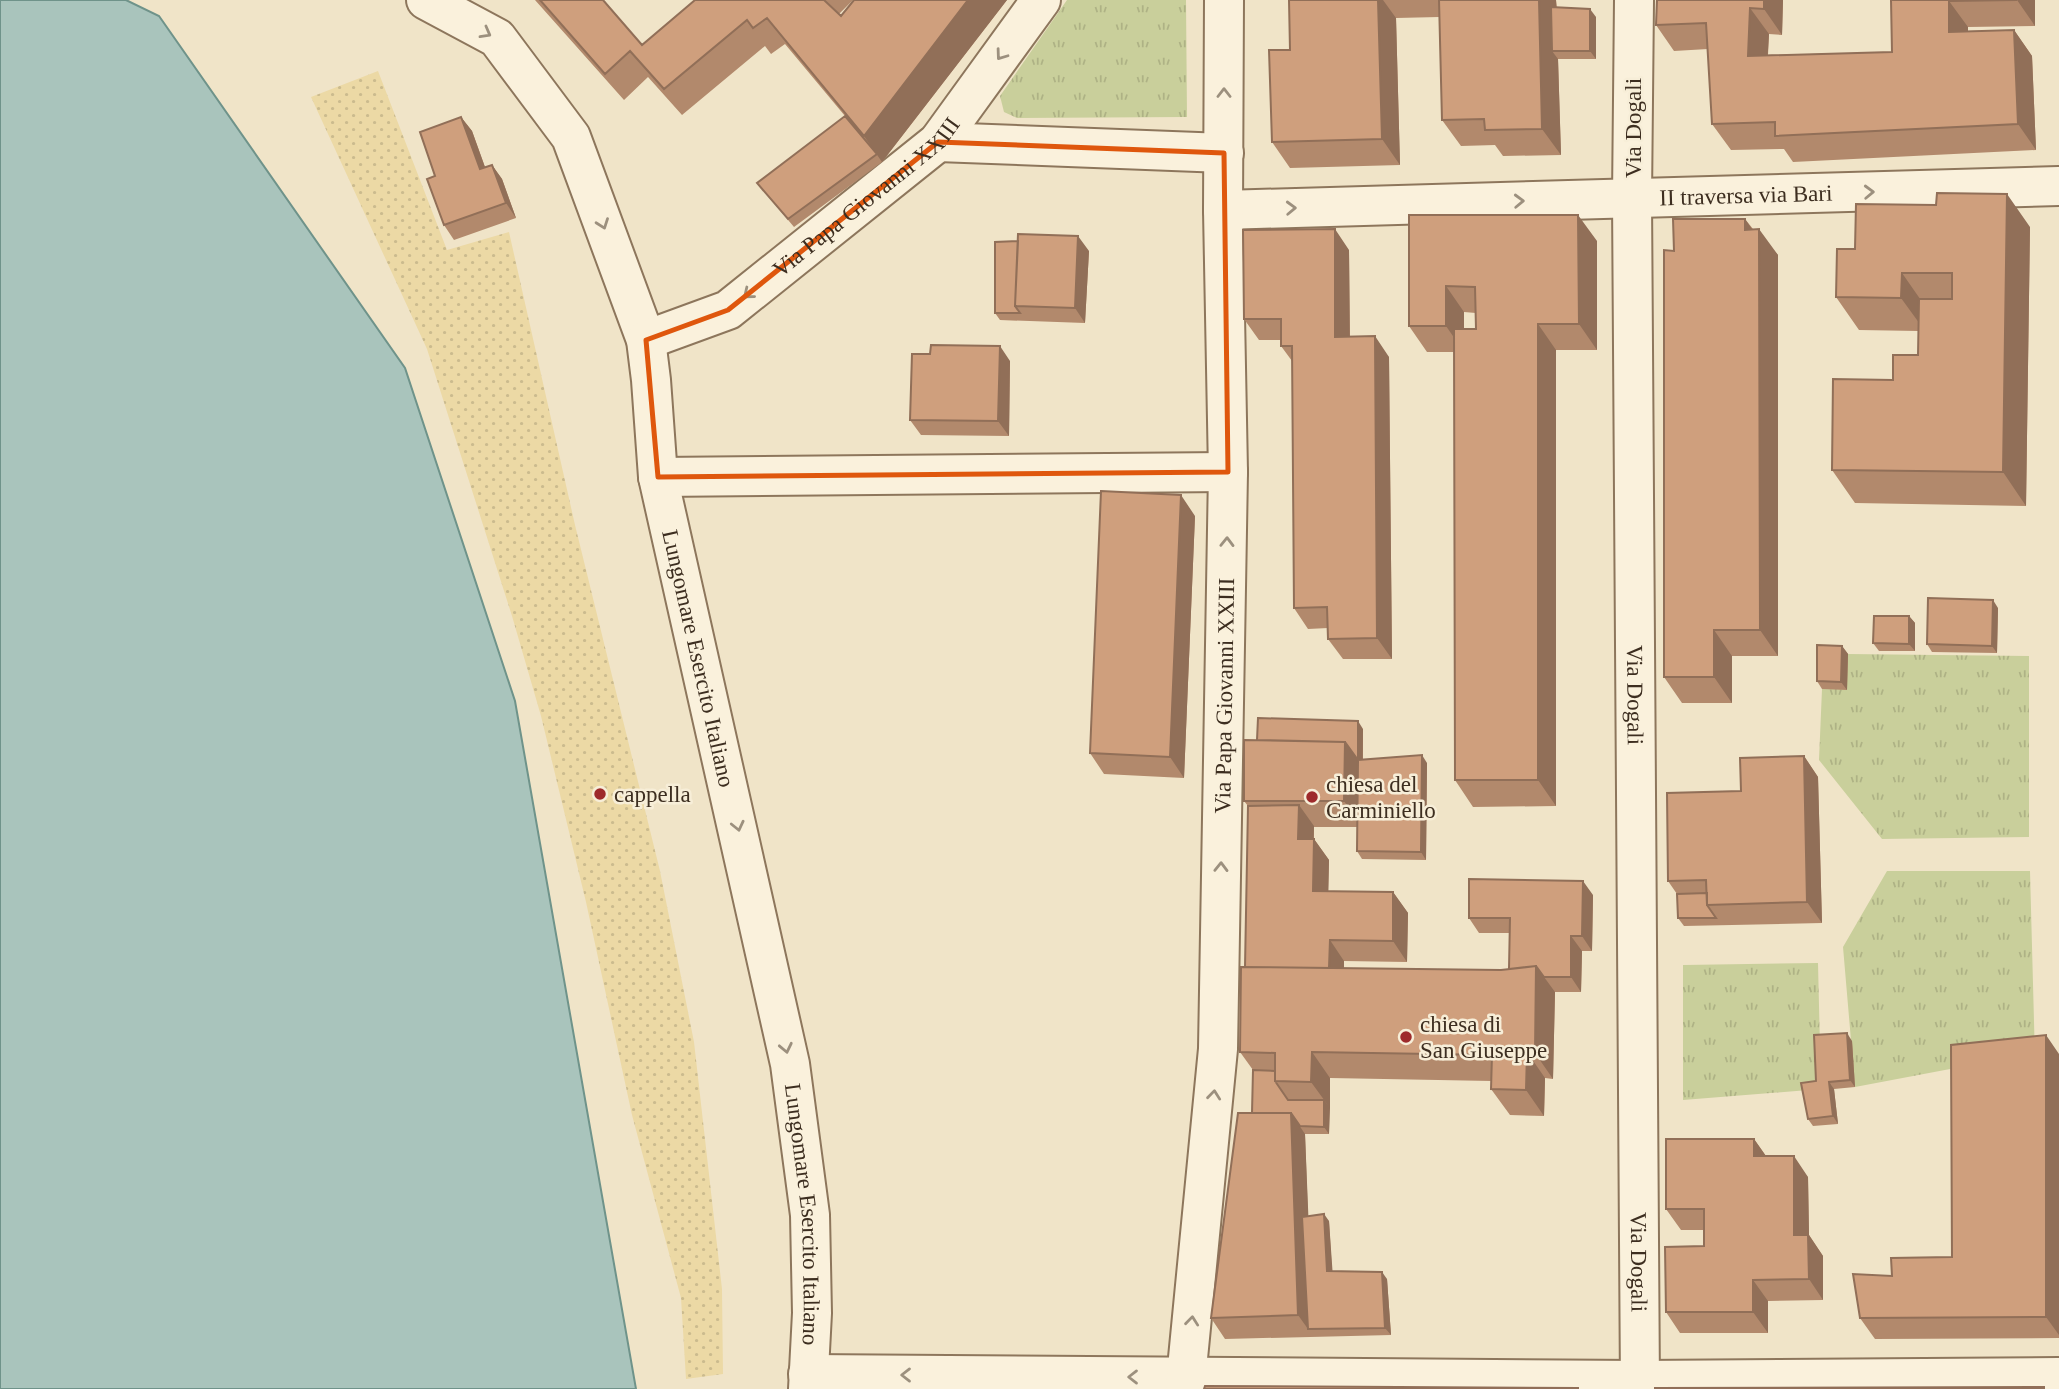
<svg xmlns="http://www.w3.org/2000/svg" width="2059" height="1389" viewBox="0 0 2059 1389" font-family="Georgia,serif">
<defs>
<pattern id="grass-tufts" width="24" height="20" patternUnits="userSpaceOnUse" patternTransform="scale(1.75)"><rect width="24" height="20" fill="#c9cf9b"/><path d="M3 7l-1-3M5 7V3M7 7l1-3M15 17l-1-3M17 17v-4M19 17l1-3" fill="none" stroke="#aeb285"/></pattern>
<pattern id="sand-dots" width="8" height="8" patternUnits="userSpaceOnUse" patternTransform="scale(1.75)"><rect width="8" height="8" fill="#ecd9a5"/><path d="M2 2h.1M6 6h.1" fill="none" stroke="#cbbb8e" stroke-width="1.8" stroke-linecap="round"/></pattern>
</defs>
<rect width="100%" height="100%" fill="#f0e4c8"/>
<path fill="url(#grass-tufts)" d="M1067 0H1186L1187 117 1017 118 1004 112 1000 96Z
M1848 654 2029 656V837L1882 839 1819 760 1822 689H1846Z
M1887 871H2030L2035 1059 1966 1066 1855 1087 1843 947Z
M1818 963 1821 1089 1683 1100V965Z"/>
<path fill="url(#sand-dots)" d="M378 71 447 250 509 232 575 525 660 871 694 1042 722 1289 723 1374 686 1379 681 1298 632 1115 586 902 541 716 512 616 427 349 311 97Z"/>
<path fill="#a9c4bc" stroke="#6f938a" stroke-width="2" d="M0 0H126L159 16 405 368 515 701 636 1389H0Z"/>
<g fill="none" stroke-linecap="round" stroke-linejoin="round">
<defs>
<g id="minor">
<path id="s1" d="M426 0 497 38 571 137 646 340 651 380 658 477 790 1064 810 1215 812 1313 808 1389"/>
<path id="s2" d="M1634 0 1632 198 1640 1389"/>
<path d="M938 142 1224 153"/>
<path id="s3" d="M1223 210 2059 186"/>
<path id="s4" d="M646 340 728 310 938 142 1041 0"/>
<path d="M658 477 1228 472"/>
<path d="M808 1374 1640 1380 2059 1377"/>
<path id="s5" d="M1185 1389 1218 1049 1228 472 1223 210 1224 0"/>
</g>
</defs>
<use href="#minor" stroke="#8d765c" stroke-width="42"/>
<use href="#minor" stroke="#faf1dc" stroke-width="38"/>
</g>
<path fill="#b2896c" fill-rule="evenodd" d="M535 0H603L642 45 695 0H853L839 14 841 16 854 0H1007L882 162 794 227 757 183 845 116 785 44 771 54 765 46 682 115 648 77 624 100Z
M1289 0H1556L1557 8 1596 17V59H1558L1561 155 1503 156 1495 145 1461 146 1442 120 1439 17 1396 18 1400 165 1290 168 1272 142 1290 50Z
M1783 0 1782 35 1769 34 1768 55 1892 52 1891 0H2035V26L1968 27V31L2014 30 2032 56 2036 150 1793 162 1784 149 1731 150 1712 124 1708 49 1674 51 1656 25Z
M461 117 472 131 485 167 492 165 502 179 516 218 454 240 444 225 435 176Z
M1409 215 1597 241V350H1556V806L1473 807 1455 780 1454 352H1427L1409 326ZM1464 312 1476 313V329H1464Z
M1745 219 1753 229 1778 255V656H1732V703H1682L1664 677Z
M2030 227 2026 506 1855 503 1832 470 1893 380 1918 355 1919 331 1859 330 1836 297 1855 249Z
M1018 241 1089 251 1085 323 1000 320 995 313Z
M1349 250 1350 337 1389 357 1392 659H1343L1328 639V628L1308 629 1294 608 1292 361 1281 346V340H1259L1244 319Z
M930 354 1010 361 1009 436 921 435 910 420Z
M1195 516 1184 778 1104 774 1090 753Z
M1998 608 1997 653 1932 652 1927 644Z
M1909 616 1915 623V651H1879L1873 643Z
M1842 646 1848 654 1847 690 1822 689 1817 681Z
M1363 729V760L1427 763 1426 860 1362 859 1357 851V827H1314V839L1329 860 1328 891 1393 892 1408 913 1407 962 1344 961V968L1501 970 1509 969 1510 933H1479L1469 918 1593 895 1592 951H1582L1581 992H1555L1553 1079 1545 1078 1544 1116 1510 1115 1491 1089 1492 1081 1330 1078 1329 1134H1305L1308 1216 1329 1221 1332 1271 1387 1279 1391 1335 1225 1339 1211 1318 1252 1113 1253 1070 1240 1052 1245 967 1248 806 1244 801 1257 740Z
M1804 756 1818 777 1822 923 1684 926 1678 918 1677 894 1668 881 1741 791Z
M1852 1041 1855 1087 1834 1089 1838 1124 1813 1126 1808 1119 1816 1081Z
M2059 1054V1338L1875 1339 1860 1318 1892 1276 1952 1257Z
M1754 1139 1766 1156 1808 1177 1809 1235 1823 1256V1300L1768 1301V1333H1680L1666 1312 1704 1246V1230H1681L1666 1209Z"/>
<path fill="#916f58" d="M968 0H1007L882 162 864 136Z
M1378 0H1383L1396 18 1400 165 1382 139Z
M1539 0H1556L1558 51H1552L1558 59 1561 155 1542 129Z
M1764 0H1783L1782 35 1764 9Z
M2017 0H2035V26Z
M1949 1 1968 27V58L1949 32Z
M1750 8 1769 34 1766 82 1748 56Z
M1590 9 1596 17V59L1590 51Z
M2014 30 2032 56 2036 150 2018 124Z
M461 117 472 131 491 184 480 169Z
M492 165 502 179 516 218 506 203Z
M2007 194 2030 227 2026 506 2003 472Z
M1578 215 1597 241V350L1579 324Z
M1745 219 1759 239V229L1778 255V656L1760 630Z
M1335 229 1349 250 1350 358 1335 337Z
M1078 236 1089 251 1085 323 1075 308Z
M1902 273 1925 306V331L1901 298Z
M1446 286 1464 312V352L1446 326Z
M1538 324 1556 350V806L1538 780Z
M1375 336 1389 357 1392 659 1377 638Z
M1000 346 1010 361 1009 436 998 421Z
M1181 495 1195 516 1184 778 1170 757Z
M1993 600 1998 608 1997 653 1992 646Z
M1909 616 1915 623V651L1909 644Z
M1714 630 1732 656V703L1714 677Z
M1842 646 1848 654 1847 690 1841 682Z
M1358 721 1363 729 1362 827 1344 801 1345 742Z
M1422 755 1427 763 1426 860 1421 852Z
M1804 756 1818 777 1822 923 1807 902Z
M1299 805 1314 826 1313 860 1298 839Z
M1314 839 1329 860 1328 911 1313 891Z
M1583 881 1593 895 1592 951 1582 936Z
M1393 892 1408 913 1407 962 1393 941Z
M1571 936 1582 951 1581 992 1571 977Z
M1330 940 1344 961V992L1329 972Z
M1536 966 1555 992 1553 1079 1535 1053Z
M1847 1033 1852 1041 1855 1087 1850 1080Z
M2046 1035 2059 1054V1335L2046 1317Z
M1312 1052 1330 1078V1108L1311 1082Z
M1527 1052 1545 1078 1544 1116 1526 1090Z
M1829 1082 1834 1089 1838 1124 1833 1116Z
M1324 1100 1330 1108 1329 1134 1324 1127Z
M1291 1113 1305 1134 1313 1329H1308L1298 1315Z
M1754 1139 1768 1159 1754 1156Z
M1794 1156 1808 1177 1809 1235 1823 1256V1300L1809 1279 1794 1235Z
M1324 1214 1329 1221 1333 1278 1327 1271Z
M1382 1272 1387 1279 1391 1335 1385 1328Z
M1753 1280 1768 1301V1333L1753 1312Z"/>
<path fill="#cf9f7d" stroke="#916f58" stroke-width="2" d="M540 0H603L642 45 695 0H824L841 16 854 0H968L864 136 767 18 753 28 747 20 664 89 630 51 605 74Z
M1289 0H1378L1382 139 1272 142 1269 50H1290Z
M1439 0H1539L1542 129 1485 130 1484 119 1442 120Z
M1657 0H1764V9L1750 8 1748 56 1892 52 1891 0H2017L1949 1V32L2014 30 2018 124 1775 136V122L1712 124 1706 23 1656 25Z
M1551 7 1590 9V51H1552Z
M845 116 877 154 788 219 757 183Z
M461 117 480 169 492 165 506 203 444 225 427 179 435 176 420 132Z
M1937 193 2007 194 2003 472 1832 470 1833 379 1893 380V355H1918L1919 299H1952V273H1902L1901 298 1836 297 1837 249H1855L1856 204 1936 205Z
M1409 215H1578L1579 324H1538V780H1455L1454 329H1476L1475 287 1446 286V326H1409Z
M1673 219H1745V230L1759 229 1760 630H1714V677H1664V250L1674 251Z
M1335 229V337L1375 336 1377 638 1328 639 1327 607 1294 608 1292 346H1281V319H1244L1243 230Z
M1018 234 1078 236 1075 308 1015 306Z
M1018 241 1015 306 1020 313H995V242Z
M931 345 1000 346 998 421 910 420 912 354H930Z
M1101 491 1181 495 1170 757 1090 753Z
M1928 598 1993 600 1992 646 1927 644Z
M1874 616H1909V644L1873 643Z
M1817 645 1842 646 1841 682 1817 681Z
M1258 718 1358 721V760L1345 742 1257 740Z
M1244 740 1345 742 1344 801H1244Z
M1422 755 1421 852 1357 851 1358 760Z
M1804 756 1807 902 1707 905 1706 880 1668 881 1667 793 1741 791 1740 758Z
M1299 805 1298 839H1314L1313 891 1393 892V941L1330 940 1329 968 1245 967 1248 806Z
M1469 879 1583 881 1582 936H1571V977H1544L1536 966 1509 969 1510 918H1469Z
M1707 893V905L1716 918H1678L1677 894Z
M1536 966 1535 1053 1527 1052 1526 1090 1491 1089 1492 1055 1312 1052 1311 1082 1275 1081V1053L1240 1052 1241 967 1501 970Z
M1847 1033 1850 1080 1829 1082 1833 1116 1808 1119 1801 1083 1816 1081 1814 1035Z
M2046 1035V1317L1860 1318 1853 1274 1892 1276 1891 1258 1952 1257 1951 1045Z
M1253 1070 1275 1071V1081L1288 1100H1324V1127L1300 1126 1291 1113H1252Z
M1238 1113H1291L1298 1315 1211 1318Z
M1666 1139H1754V1156H1794V1235H1808L1809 1279 1753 1280V1312H1666L1665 1247 1704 1246V1209H1666Z
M1324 1214 1327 1271 1382 1272 1385 1328 1308 1329 1302 1217Z
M1205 1386 1578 1388V1389H1204Z
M2044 1387V1389H1655V1388Z"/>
<defs><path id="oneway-chevron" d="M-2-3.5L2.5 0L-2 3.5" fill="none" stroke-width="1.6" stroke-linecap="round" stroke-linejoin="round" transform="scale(1.75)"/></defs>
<g stroke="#9c907e">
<use href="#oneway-chevron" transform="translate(486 33) rotate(29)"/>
<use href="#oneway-chevron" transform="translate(1001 55) rotate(126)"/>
<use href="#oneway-chevron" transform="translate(1224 93) rotate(-90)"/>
<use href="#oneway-chevron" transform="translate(1869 192) rotate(-2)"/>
<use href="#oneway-chevron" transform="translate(1519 201) rotate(-2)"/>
<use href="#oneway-chevron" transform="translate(1291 208) rotate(-2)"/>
<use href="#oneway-chevron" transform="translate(603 224) rotate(70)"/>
<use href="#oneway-chevron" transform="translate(748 294) rotate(141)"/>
<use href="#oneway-chevron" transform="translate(1227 542) rotate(-89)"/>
<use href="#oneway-chevron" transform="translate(738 826) rotate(77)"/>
<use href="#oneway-chevron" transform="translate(1221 867) rotate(-89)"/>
<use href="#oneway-chevron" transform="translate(786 1048) rotate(78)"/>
<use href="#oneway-chevron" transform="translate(1214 1095) rotate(-84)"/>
<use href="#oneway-chevron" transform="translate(1192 1321) rotate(-84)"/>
<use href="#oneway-chevron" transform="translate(906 1375) rotate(-180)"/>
<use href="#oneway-chevron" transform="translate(1133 1377) rotate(-180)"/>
</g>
<path fill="none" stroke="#df570d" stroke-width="5" stroke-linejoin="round" d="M938 142 1224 153 1228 472 658 477 646 340 728 310Z"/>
<g fill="#9e2a2b" stroke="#f7eed8" stroke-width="2.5">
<circle cx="600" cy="794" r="7"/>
<circle cx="1312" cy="797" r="7"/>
<circle cx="1406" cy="1037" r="7"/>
</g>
<g text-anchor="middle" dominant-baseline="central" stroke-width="5" stroke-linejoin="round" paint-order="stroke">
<g font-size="23" fill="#3d2e20" stroke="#f7eed8">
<text transform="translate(1633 128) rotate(-90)">Via Dogali</text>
<text stroke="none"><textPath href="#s4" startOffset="266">Via Papa Giovanni XXIII</textPath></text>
<text stroke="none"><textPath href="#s3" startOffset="523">II traversa via Bari</textPath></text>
<text stroke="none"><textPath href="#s1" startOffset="744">Lungomare Esercito Italiano</textPath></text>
<text stroke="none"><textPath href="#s2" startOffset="695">Via Dogali</textPath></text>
<text stroke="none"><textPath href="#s5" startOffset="695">Via Papa Giovanni XXIII</textPath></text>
<text stroke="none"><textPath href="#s1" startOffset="1311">Lungomare Esercito Italiano</textPath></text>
<text stroke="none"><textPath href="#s2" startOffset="1262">Via Dogali</textPath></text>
</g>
<g font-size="23" fill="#3d2e20" stroke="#f7eed8" text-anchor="start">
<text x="1326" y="784">chiesa del<tspan x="1326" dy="26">Carminiello</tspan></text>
<text x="614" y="794">cappella</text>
<text x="1420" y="1024">chiesa di<tspan x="1420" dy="26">San Giuseppe</tspan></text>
</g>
</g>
</svg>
